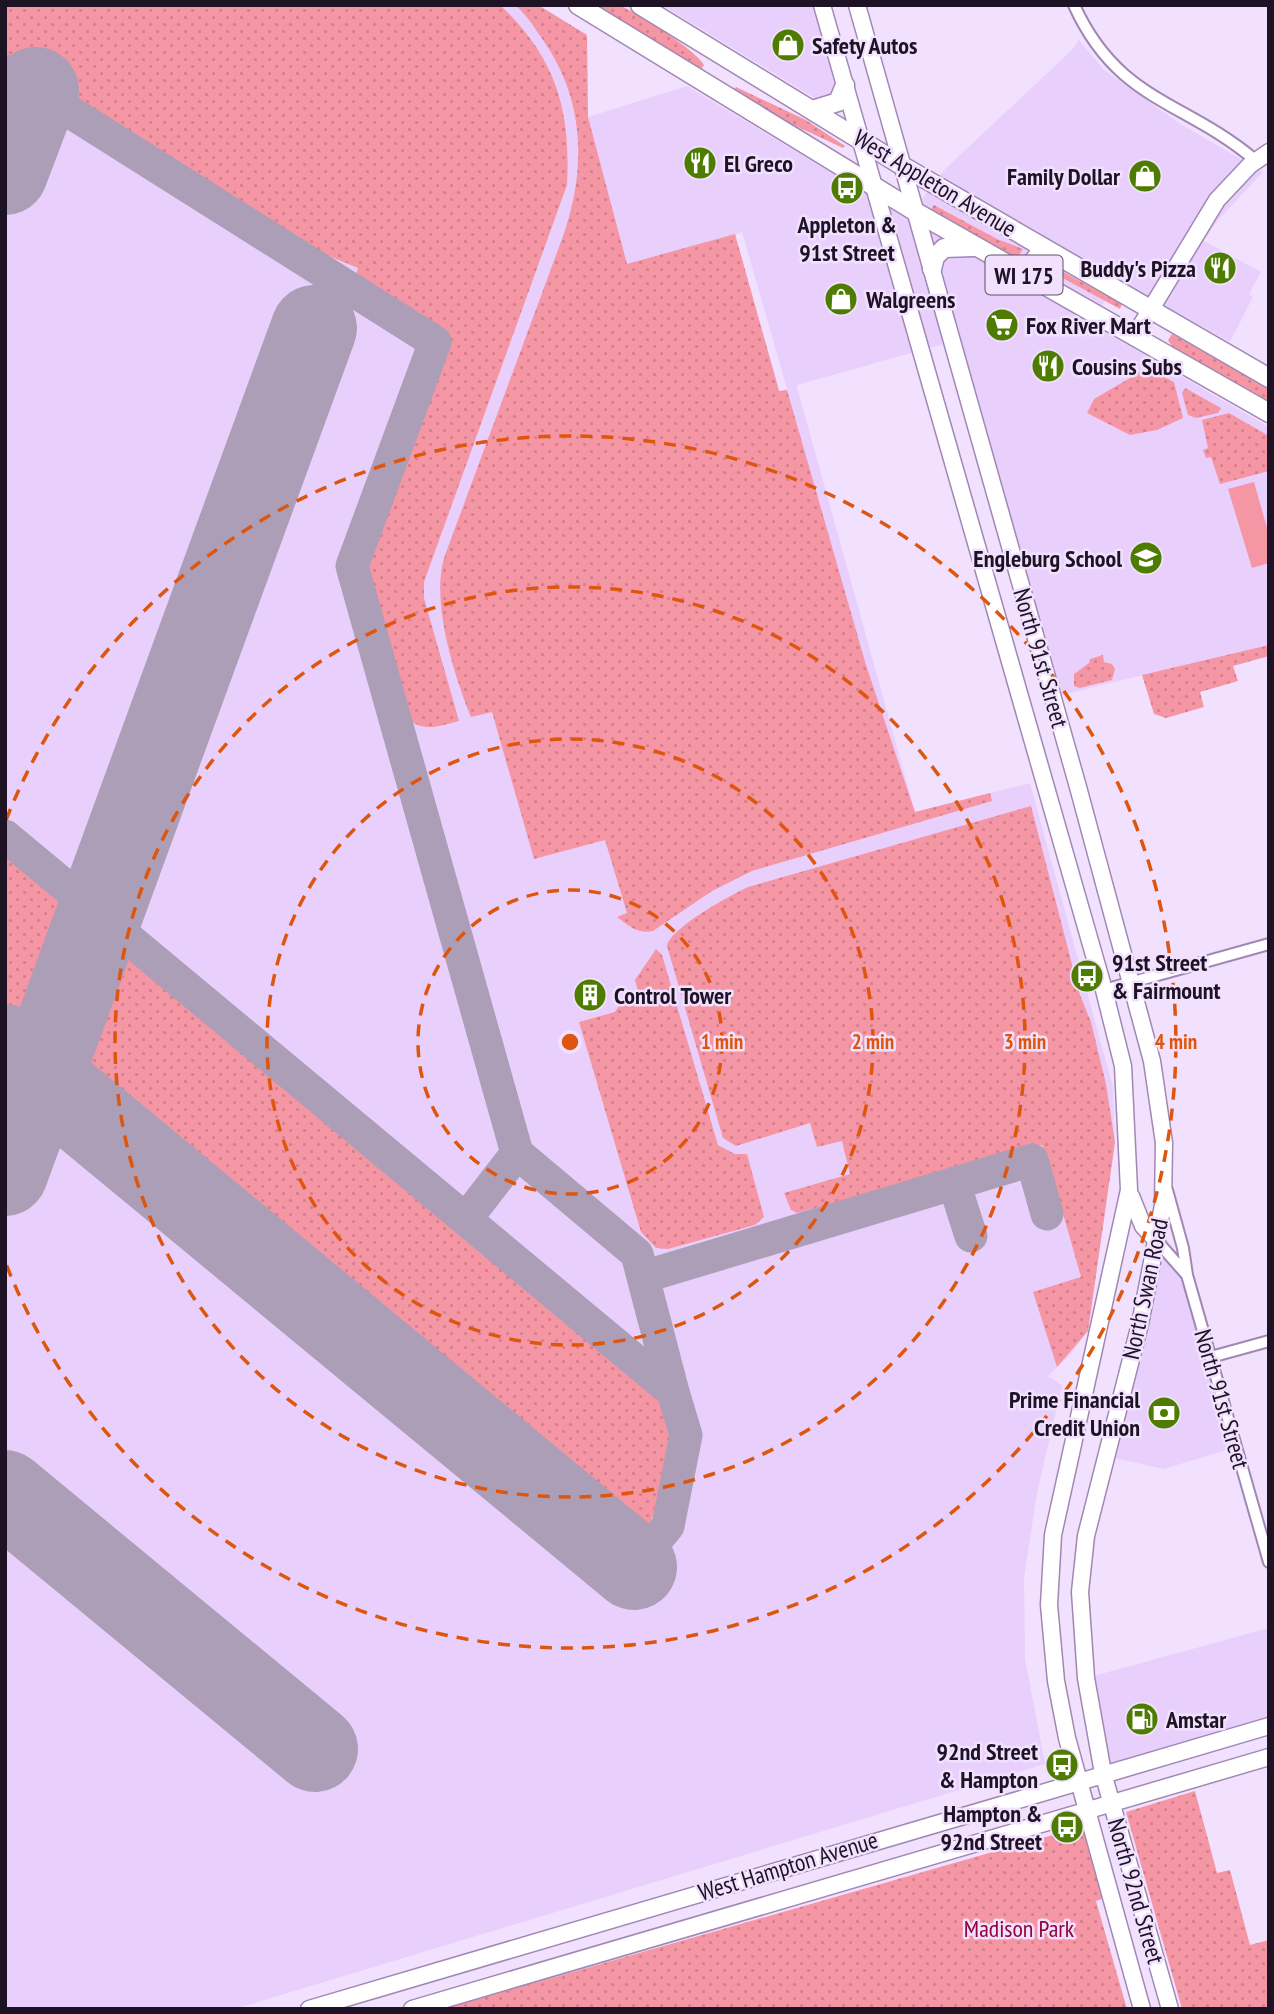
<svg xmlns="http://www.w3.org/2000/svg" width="1274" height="2014" viewBox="0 0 1274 2014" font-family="'PT Sans Narrow',sans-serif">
<defs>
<pattern id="grass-dots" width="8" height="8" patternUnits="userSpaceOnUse" patternTransform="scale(1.75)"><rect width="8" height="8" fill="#f596a4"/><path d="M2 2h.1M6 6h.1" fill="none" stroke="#d2808d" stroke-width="1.8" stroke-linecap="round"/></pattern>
</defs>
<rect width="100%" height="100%" fill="#f1e1fe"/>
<path fill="#e9d0fc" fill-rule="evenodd" d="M5 5H539L587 35 588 117 687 86 907 218 945 169 1072 50 1079 40 1104 70 1179 123 1263 172 1218 220 1204 241 1261 272 1249 294 1253 297 1230 342 1118 280 1091 324 1269 427V645L1061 695 961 339 797 385V387L915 812 1030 783 1113 1087 1115 1142 1088 1331 1070 1355 1048 1376 1062 1385 1037 1493 1024 1578 1025 1659 1045 1764 235 2009H5ZM742 232 787 389 780 392 735 235Z
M662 5H815L836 91 821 102Z
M1157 1241 1187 1275 1236 1447 1164 1469 1105 1456Z
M1269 1628V1726L1103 1773 1086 1678Z"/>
<path fill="url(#grass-dots)" d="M5 5H500C556 58 571 110 567 185L424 582V598L459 721C440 726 423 733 407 718L370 597 366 568 373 536 448 333 356 275 358 268 307 247 56 88 59 79 19 64 5 55Z
M515 5H538L587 35 588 117 627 264 735 234 779 391 787 390 866 665 915 812 990 793 992 801 752 871 712 891 653 931C637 934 629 926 617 917L627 913 605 840 534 859 492 712 471 717C454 675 431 602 444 558L562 239C586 172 586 104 545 43 536 30 528 16 515 5Z
M593 5C601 5 613 3 620 6 636 11 698 52 704 65L701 70 694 68Z
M736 87 806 120 845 146 843 148 772 115 734 90Z
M934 205 997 239 1023 249 1017 258 1011 257 931 209Z
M1045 262 1122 304 1120 309 1044 268Z
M1172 334 1269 389V405L1176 352 1168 340Z
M1147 368 1174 382 1183 418 1157 430 1130 435 1087 413 1094 399Z
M1185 388 1221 408 1218 413 1196 418 1188 415 1182 393Z
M1229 413 1269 436V471L1220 484 1211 457 1206 458 1203 450 1208 448 1202 420Z
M1269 645V656L1233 666 1238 681 1200 692 1204 707 1166 718 1154 714 1142 675Z
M1103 655 1104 662 1112 664 1115 669 1112 680 1080 688 1074 686V674L1089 663 1090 659Z
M1031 806 1080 995 1091 1022 1106 1084 1115 1142 1088 1331 1057 1367 1033 1292 1081 1277 1062 1210H1058L1045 1169 1050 1166 1042 1145 797 1213 791 1210 784 1193 850 1174 842 1141 817 1147 810 1123 736 1146 723 1138 667 946C670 928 731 895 748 887Z
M5 853C25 869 53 885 66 908 78 932 49 987 40 1012L34 1021 15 1022 5 1015Z
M656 949 662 955 718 1145 735 1154H747L764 1217 755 1225 668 1249 656 1248 641 1232 579 1022 615 1012 620 1004 640 999 635 980Z
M112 955H126L143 966 651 1386C660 1399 671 1412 672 1429 673 1449 661 1523 641 1530 630 1535 621 1525 613 1519L86 1082 73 1062 74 1047 105 963Z
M1195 1791 1217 1873 1230 1870 1250 1945 1269 1940V2009H1182L1126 1812Z
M1091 1824 1111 1896 1096 1901 1127 2009H443Z"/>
<path fill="#f596a4" d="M1254 482 1269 535V563L1252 568 1228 489Z"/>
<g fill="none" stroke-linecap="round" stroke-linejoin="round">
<path stroke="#ac9eb7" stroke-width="33" d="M5 71 435 342 352 566 517 1153 637 1254 673 1392
M5 836 673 1392 686 1435 668 1526 634 1567
M40 1077 100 914
M954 1183 971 1236
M466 1219 517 1153
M643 1277 1032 1160 1047 1214"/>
<path stroke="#ac9eb7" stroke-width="86" d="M5 172 36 90
M5 1047 634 1567
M5 1173 314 328
M5 1493 315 1749"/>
<defs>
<path id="street" d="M1074 5C1118 102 1184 100 1255 160
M1104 990 1269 944
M1167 1190 1183 1248 1187 1275 1269 1562
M1157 1241 1187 1275
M1211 1357 1269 1341"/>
<path id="secondary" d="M822 5 1104 990 1123 1066 1129 1190 1053 1535 1049 1605 1056 1681 1067 1738 1142 2009
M857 5 1078 787 1152 1061 1164 1143 1163 1205 1140 1324 1086 1536 1080 1592 1086 1678 1103 1773 1170 2009
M1134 337 1217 200 1250 165 1269 152
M1131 1196 1143 1226 1157 1241
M309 2009 1269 1726
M412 2009 1269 1757"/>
<path id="primary" d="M578 5 916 212 1269 413
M640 5 901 165 1269 378
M812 110 838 102 845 85
M932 269 935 257 944 248 973 247
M1023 274 1044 248"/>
</defs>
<use href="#street" stroke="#a187b4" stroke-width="14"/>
<use href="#secondary" stroke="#a187b4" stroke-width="19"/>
<use href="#primary" stroke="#a187b4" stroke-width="21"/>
<use href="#street" stroke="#fff" stroke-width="10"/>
<use href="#secondary" stroke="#fff" stroke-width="16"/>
<use href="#primary" stroke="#fff" stroke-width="18"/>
</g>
<g fill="none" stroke="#de560d" stroke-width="3.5" stroke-dasharray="12 9">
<circle cx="570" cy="1042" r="152"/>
<circle cx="570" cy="1042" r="303"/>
<circle cx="570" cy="1042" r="455"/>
<path d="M6 820A606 606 0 1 1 6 1264"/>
</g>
<defs>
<symbol id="shop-disc" viewBox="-11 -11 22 22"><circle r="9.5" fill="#4e7c01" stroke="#f1e1fe"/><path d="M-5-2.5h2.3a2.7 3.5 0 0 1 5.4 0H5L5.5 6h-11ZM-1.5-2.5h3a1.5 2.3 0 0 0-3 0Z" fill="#fff"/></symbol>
<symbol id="restaurant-disc" viewBox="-11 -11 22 22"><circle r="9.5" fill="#4e7c01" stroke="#f1e1fe"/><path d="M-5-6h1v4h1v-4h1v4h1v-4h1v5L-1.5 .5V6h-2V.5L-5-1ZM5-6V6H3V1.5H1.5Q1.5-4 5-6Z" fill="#fff"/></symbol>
<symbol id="bus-disc" viewBox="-11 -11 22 22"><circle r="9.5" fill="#4e7c01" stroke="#f1e1fe"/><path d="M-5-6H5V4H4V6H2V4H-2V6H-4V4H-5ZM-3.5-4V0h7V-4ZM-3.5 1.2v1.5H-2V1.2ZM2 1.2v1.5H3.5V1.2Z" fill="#fff"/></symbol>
<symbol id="supermarket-disc" viewBox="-11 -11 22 22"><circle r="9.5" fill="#4e7c01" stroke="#f1e1fe"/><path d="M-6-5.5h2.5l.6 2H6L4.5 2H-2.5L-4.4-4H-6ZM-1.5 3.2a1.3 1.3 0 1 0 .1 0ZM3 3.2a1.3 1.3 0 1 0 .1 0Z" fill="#fff"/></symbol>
<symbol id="school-disc" viewBox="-11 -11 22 22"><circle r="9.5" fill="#4e7c01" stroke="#f1e1fe"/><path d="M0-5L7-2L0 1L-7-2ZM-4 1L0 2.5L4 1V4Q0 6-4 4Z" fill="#fff"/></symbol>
<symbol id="building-disc" viewBox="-11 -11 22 22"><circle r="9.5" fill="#4e7c01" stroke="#f1e1fe"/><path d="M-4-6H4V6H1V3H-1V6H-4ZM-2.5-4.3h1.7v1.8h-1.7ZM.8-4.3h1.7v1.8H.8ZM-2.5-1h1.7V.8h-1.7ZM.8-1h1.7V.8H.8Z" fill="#fff"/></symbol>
<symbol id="bank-disc" viewBox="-11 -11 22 22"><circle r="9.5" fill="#4e7c01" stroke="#f1e1fe"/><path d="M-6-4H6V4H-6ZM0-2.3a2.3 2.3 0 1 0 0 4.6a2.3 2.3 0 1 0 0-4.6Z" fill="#fff"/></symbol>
<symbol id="fuel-disc" viewBox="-11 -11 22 22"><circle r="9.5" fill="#4e7c01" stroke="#f1e1fe"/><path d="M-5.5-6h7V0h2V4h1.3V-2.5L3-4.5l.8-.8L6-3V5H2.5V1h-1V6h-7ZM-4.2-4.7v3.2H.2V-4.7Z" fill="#fff"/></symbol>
</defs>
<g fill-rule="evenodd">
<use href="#shop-disc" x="769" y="26" width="38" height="38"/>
<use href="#restaurant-disc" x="681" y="144" width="38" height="38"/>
<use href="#shop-disc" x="1126" y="157" width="38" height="38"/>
<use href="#bus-disc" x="828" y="169" width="38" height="38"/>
<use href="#restaurant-disc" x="1201" y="249" width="38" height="38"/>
<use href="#shop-disc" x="822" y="280" width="38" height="38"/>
<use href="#supermarket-disc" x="983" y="306" width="38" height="38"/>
<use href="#restaurant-disc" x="1029" y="347" width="38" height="38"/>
<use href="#school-disc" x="1127" y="539" width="38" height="38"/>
<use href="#bus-disc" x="1068" y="957" width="38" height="38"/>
<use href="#building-disc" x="571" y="976" width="38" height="38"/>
<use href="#bank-disc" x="1145" y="1394" width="38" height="38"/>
<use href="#fuel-disc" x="1123" y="1700" width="38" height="38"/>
<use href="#bus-disc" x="1043" y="1746" width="38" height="38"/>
<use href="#bus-disc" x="1048" y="1808" width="38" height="38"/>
</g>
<g text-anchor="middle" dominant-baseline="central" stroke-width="5" stroke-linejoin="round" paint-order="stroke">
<rect fill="#f1e1fe" stroke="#5d5165" stroke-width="2" x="985.5" y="255.5" width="77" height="39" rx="5"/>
<g font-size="23" font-weight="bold" fill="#1d1324">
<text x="1024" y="275">WI 175</text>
</g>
<g font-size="24" font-weight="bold" fill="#1d1324" stroke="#f1e1fe" text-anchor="start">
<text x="812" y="45">Safety Autos</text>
<text x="724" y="163">El Greco</text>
<text x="1120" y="176" text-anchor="end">Family Dollar</text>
<text x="847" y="224" text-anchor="middle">Appleton &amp;<tspan x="847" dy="28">91st Street</tspan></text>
<text x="1196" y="268" text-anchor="end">Buddy's Pizza</text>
<text x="866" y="299">Walgreens</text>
<text x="1026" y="325">Fox River Mart</text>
<text x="1072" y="366">Cousins Subs</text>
<text x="1122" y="558" text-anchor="end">Engleburg School</text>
<text x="1112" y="962">91st Street<tspan x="1112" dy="28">&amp; Fairmount</tspan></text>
<text x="614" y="995">Control Tower</text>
<text x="1140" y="1399" text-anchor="end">Prime Financial<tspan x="1140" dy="28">Credit Union</tspan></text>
<text x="1166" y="1719">Amstar</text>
<text x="1038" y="1751" text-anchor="end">92nd Street<tspan x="1038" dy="28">&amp; Hampton</tspan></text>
<text x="1042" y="1813" text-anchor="end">Hampton &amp;<tspan x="1042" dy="28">92nd Street</tspan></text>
</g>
<g font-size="24" fill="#1d1324" stroke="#f1e1fe">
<text transform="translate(935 183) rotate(31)">West Appleton Avenue</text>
<text transform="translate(1041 658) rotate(74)">North 91st Street</text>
<text transform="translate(1145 1289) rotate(-78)">North Swan Road</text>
<text transform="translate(1222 1399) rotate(74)">North 91st Street</text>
<text transform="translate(788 1866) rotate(-17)">West Hampton Avenue</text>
<text transform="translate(1136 1891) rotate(74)">North 92nd Street</text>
</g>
<g font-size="24" fill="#920337" stroke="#f1e1fe">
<text x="1019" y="1928">Madison Park</text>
</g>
</g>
<circle cx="570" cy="1042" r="10" fill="#de560d" stroke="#f1e1fe" stroke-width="3.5"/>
<g font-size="21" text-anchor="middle" font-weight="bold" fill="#de560d" stroke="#f1e1fe" stroke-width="5" stroke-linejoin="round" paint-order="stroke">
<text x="722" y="1049">1 min</text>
<text x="873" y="1049">2 min</text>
<text x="1025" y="1049">3 min</text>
<text x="1176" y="1049">4 min</text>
</g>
<rect width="1274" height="2014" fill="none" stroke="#1d1324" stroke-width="14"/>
</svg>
